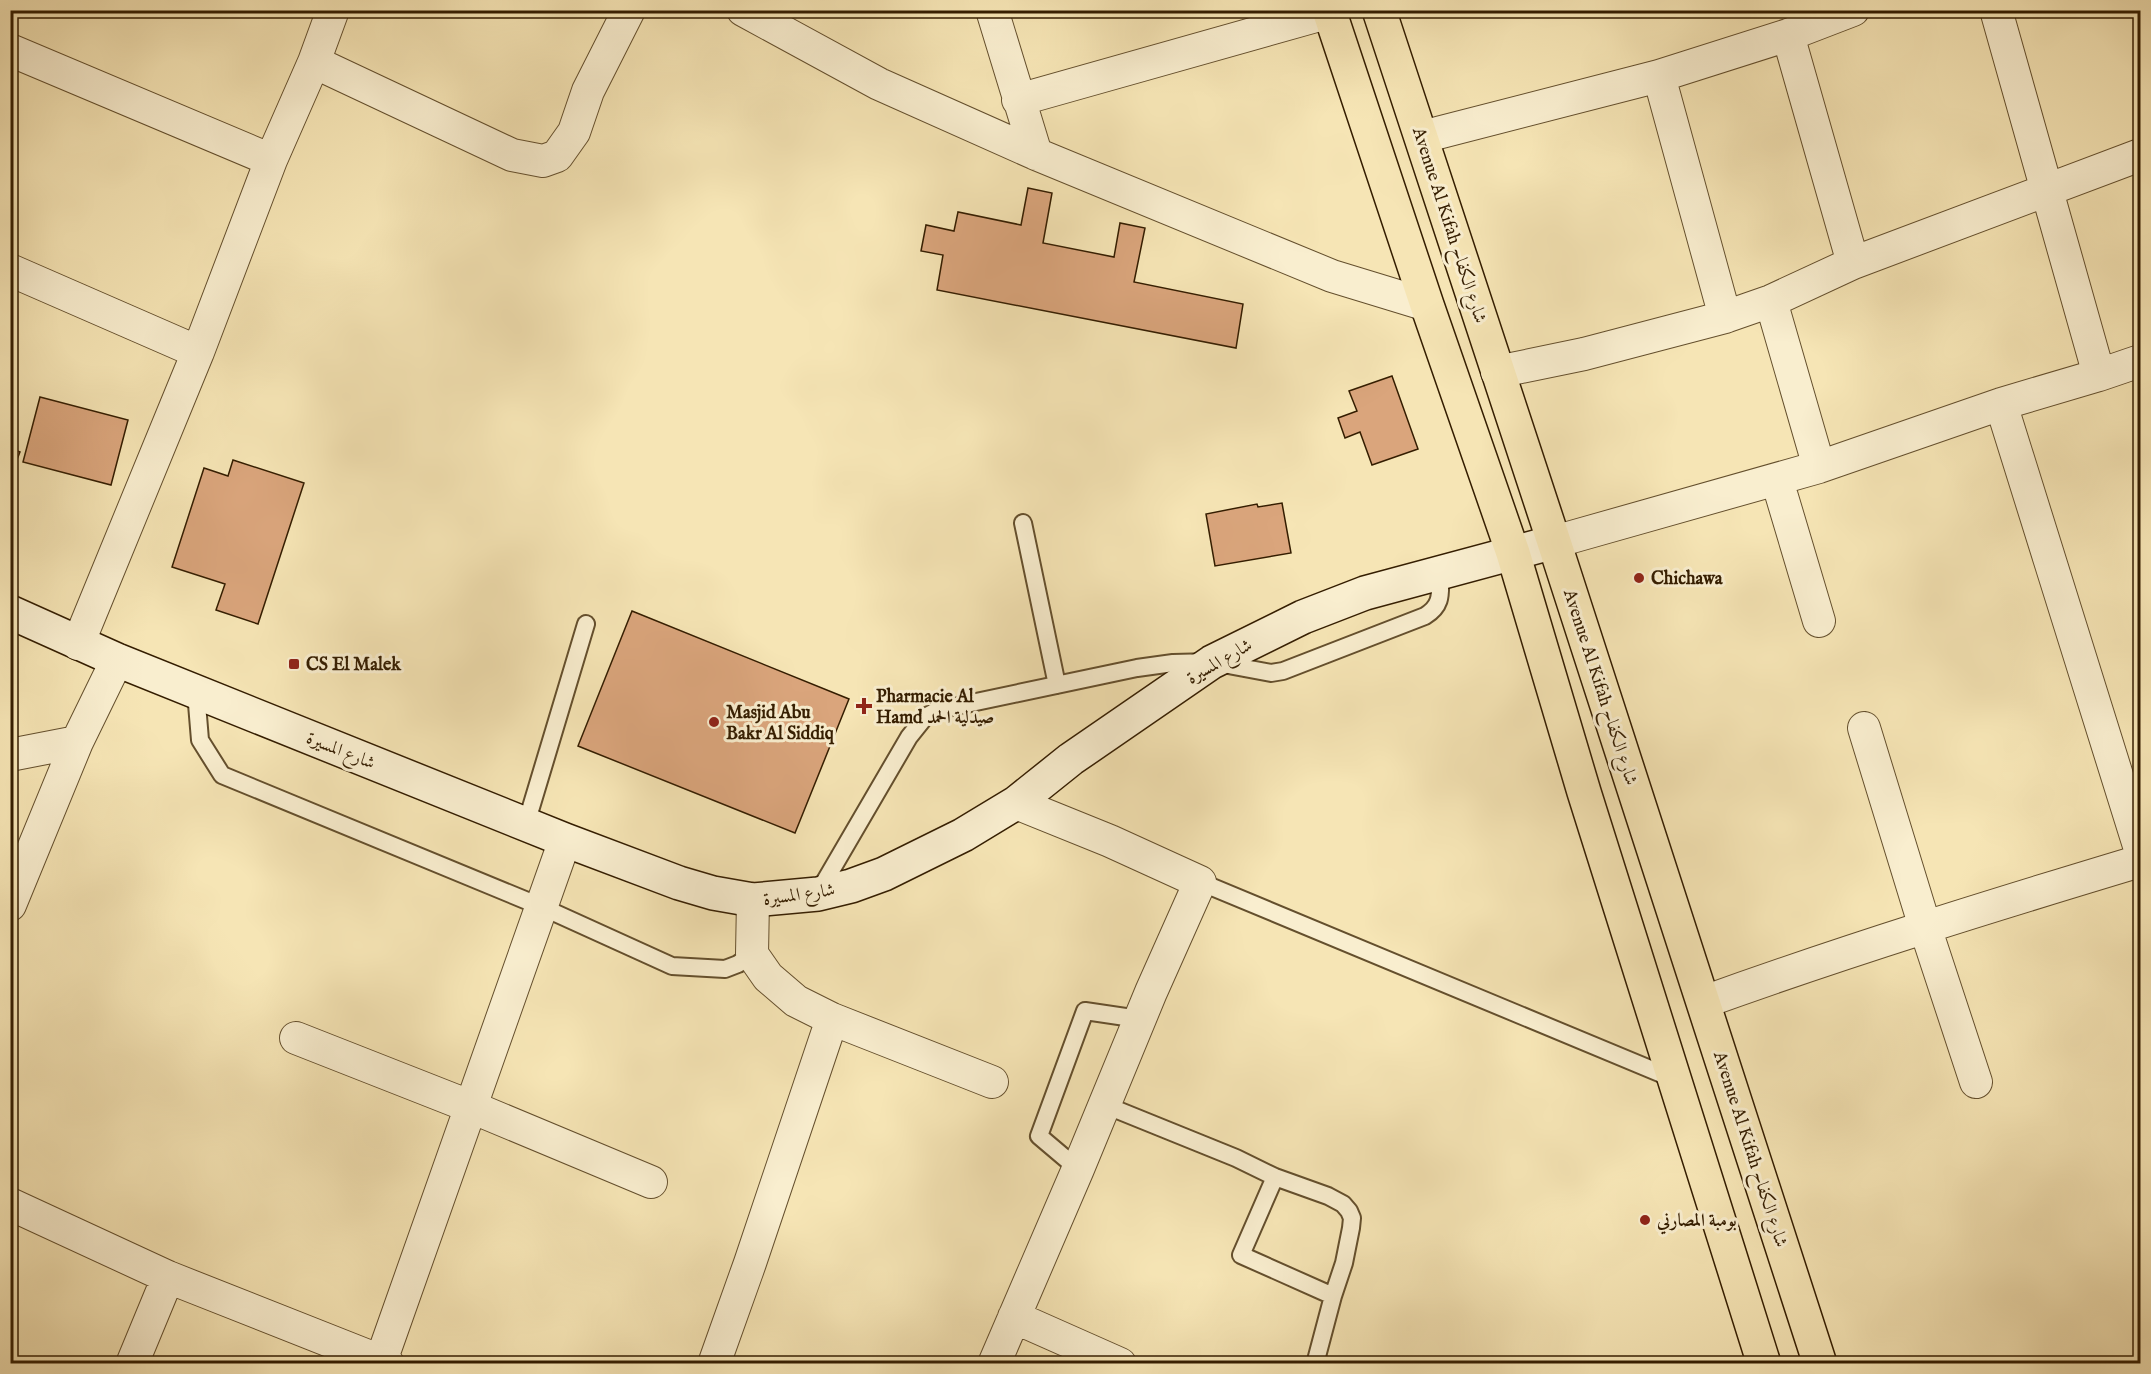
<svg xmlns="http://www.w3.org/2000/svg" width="2151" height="1374" viewBox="0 0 2151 1374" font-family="'IM FELL English',Amiri,serif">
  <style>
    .building { fill: #daa57c; stroke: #341d00; stroke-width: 1.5 }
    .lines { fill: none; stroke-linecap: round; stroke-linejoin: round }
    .lane-casing { stroke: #644f2d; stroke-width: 20 }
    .street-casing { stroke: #644f2d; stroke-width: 34 }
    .secondary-casing { stroke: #341d00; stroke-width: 36 }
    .primary-casing { stroke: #341d00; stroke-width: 36 }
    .lane { stroke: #f9eecf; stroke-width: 16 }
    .street { stroke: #f9eecf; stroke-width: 32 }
    .secondary { stroke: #f9eecf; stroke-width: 33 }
    .primary { stroke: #f6e5b5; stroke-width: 33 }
    .poi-dot { fill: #8f2418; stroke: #f9eecf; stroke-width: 2 }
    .labels { text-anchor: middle; stroke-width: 6; stroke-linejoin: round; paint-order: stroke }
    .street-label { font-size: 18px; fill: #341d00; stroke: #f9eecf }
    .poi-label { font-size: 18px; font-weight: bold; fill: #341d00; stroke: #f9eecf; text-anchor: start }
  </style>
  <rect width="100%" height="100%" fill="#f6e5b5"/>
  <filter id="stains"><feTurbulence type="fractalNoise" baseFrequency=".00333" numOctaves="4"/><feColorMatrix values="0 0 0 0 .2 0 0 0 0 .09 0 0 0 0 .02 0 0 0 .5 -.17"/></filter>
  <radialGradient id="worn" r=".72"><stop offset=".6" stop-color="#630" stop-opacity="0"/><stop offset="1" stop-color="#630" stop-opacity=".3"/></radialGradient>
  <path class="building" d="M1028 188 1052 193 1043 243 1114 257 1120 223 1145 228 1134 282 1243 304 1236 348 937 290 943 255 921 251 926 225 954 231 958 212 1021 225Z
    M1392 376 1418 449 1372 465 1360 432 1345 438 1338 418 1357 411 1349 391Z
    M40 397 128 420 111 485 23 462Z
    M10 448 20 452 10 477Z
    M233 460 304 483 258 624 216 610 225 584 172 567 204 468 228 476Z
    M1282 503 1291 553 1215 566 1206 514 1257 504 1258 507Z
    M632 611 849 699 795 833 578 746Z"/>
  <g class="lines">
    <defs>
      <path id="lane" d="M1023 523 1057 685
        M196 692 200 740 222 775 542 907 672 966 725 969 738 964 752 954
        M526 824 586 624
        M1200 882 1674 1079
        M818 893 909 737 925 717 938 710 1137 668 1173 663 1212 662 1271 673 1283 671 1425 616C1443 605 1440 593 1440 574
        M1105 1105 1236 1158 1275 1177 1328 1196 1343 1204 1349 1211 1352 1218 1351 1228 1344 1263 1333 1296 1315 1364
        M1078 1169 1039 1136 1085 1011 1139 1019
        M1275 1177 1241 1255 1333 1296"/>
      <path id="street" d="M743 10 879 84 1036 154 1332 276 1427 305
        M992 10 1036 154
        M1996 10 2099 375
        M1788 35 1853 263
        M10 50 271 160
        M314 62 512 155 543 161 557 156 574 132 588 91 629 10
        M1659 76 1725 317
        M1018 100 1330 12
        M1422 137 1659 76 1788 35 1853 10
        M10 270 198 352
        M1771 301 1819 467
        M1497 372 1584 354 1725 317 1771 301 1853 263 2140 155
        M2001 404 2140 849
        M1777 480 1819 621
        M1554 542 1819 467 2001 404 2099 375 2140 361
        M78 644 198 352 271 160 314 62 333 10
        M1864 728 1925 927 1976 1082
        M10 755 77 742
        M753 900 752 954 768 977 796 1001 832 1019 992 1082
        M10 905 77 742 117 660
        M1704 1002C1848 950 1994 905 2140 861
        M296 1038 469 1106 651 1182
        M10 1204 168 1277 388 1364
        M1014 1317 1120 1364
        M381 1361 565 840
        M132 1364 168 1277
        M714 1364 750 1263 832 1019
        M994 1364 1078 1169 1151 992 1200 882 1110 841 1016 803"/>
      <path id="secondary" d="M10 612 117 660 565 840 679 883 713 893 753 900 818 894 851 886 884 874 963 835 1016 803 1071 759 1212 662 1303 617 1365 593 1554 542"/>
      <path id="primary" d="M1329 10 1427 305 1513 553 1584 792 1764 1364
        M1379 10 1554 542 1820 1364"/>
    </defs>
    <use href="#lane" class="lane-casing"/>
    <use href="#street" class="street-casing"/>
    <use href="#secondary" class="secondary-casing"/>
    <use href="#primary" class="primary-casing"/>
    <use href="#lane" class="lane"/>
    <use href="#street" class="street"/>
    <use href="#secondary" class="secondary"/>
    <use href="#primary" class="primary"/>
  </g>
  <g class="poi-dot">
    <circle cx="1639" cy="578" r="6"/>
    <rect x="288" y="658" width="12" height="12" rx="3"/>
    <path d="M861 697h6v6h6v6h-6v6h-6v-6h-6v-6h6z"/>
    <circle cx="714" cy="722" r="6"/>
    <circle cx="1645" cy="1220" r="6"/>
  </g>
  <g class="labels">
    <g class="street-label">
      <text transform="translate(1450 225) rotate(72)" y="6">Avenue Al Kifah شارع الكفاح</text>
      <text transform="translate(1219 661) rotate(-30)" y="6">شارع المسيرة</text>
      <text transform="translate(1601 687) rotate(72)" y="6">Avenue Al Kifah شارع الكفاح</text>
      <text transform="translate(341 750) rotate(22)" y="6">شارع المسيرة</text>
      <text transform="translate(799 894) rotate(-8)" y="6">شارع المسيرة</text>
      <text transform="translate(1751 1149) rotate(72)" y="6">Avenue Al Kifah شارع الكفاح</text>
    </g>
    <g class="poi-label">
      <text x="1651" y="584">Chichawa</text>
      <text x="306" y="670">CS El Malek</text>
      <text x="876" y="702">Pharmacie Al<tspan x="876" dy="21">Hamd صيدلية الحمد</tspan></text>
      <text x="726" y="718">Masjid Abu<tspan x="726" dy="21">Bakr Al Siddiq</tspan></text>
      <text x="1657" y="1226">بومبة المصارني</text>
    </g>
  </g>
  <rect width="2151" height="1374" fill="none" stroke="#f6e5b5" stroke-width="36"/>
  <rect x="12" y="12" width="2127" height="1350" fill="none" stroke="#341d00" stroke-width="3"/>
  <rect x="18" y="18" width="2115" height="1338" fill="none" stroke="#341d00" stroke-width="1.5"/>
  <rect width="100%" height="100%" filter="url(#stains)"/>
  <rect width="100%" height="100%" fill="url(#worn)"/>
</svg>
